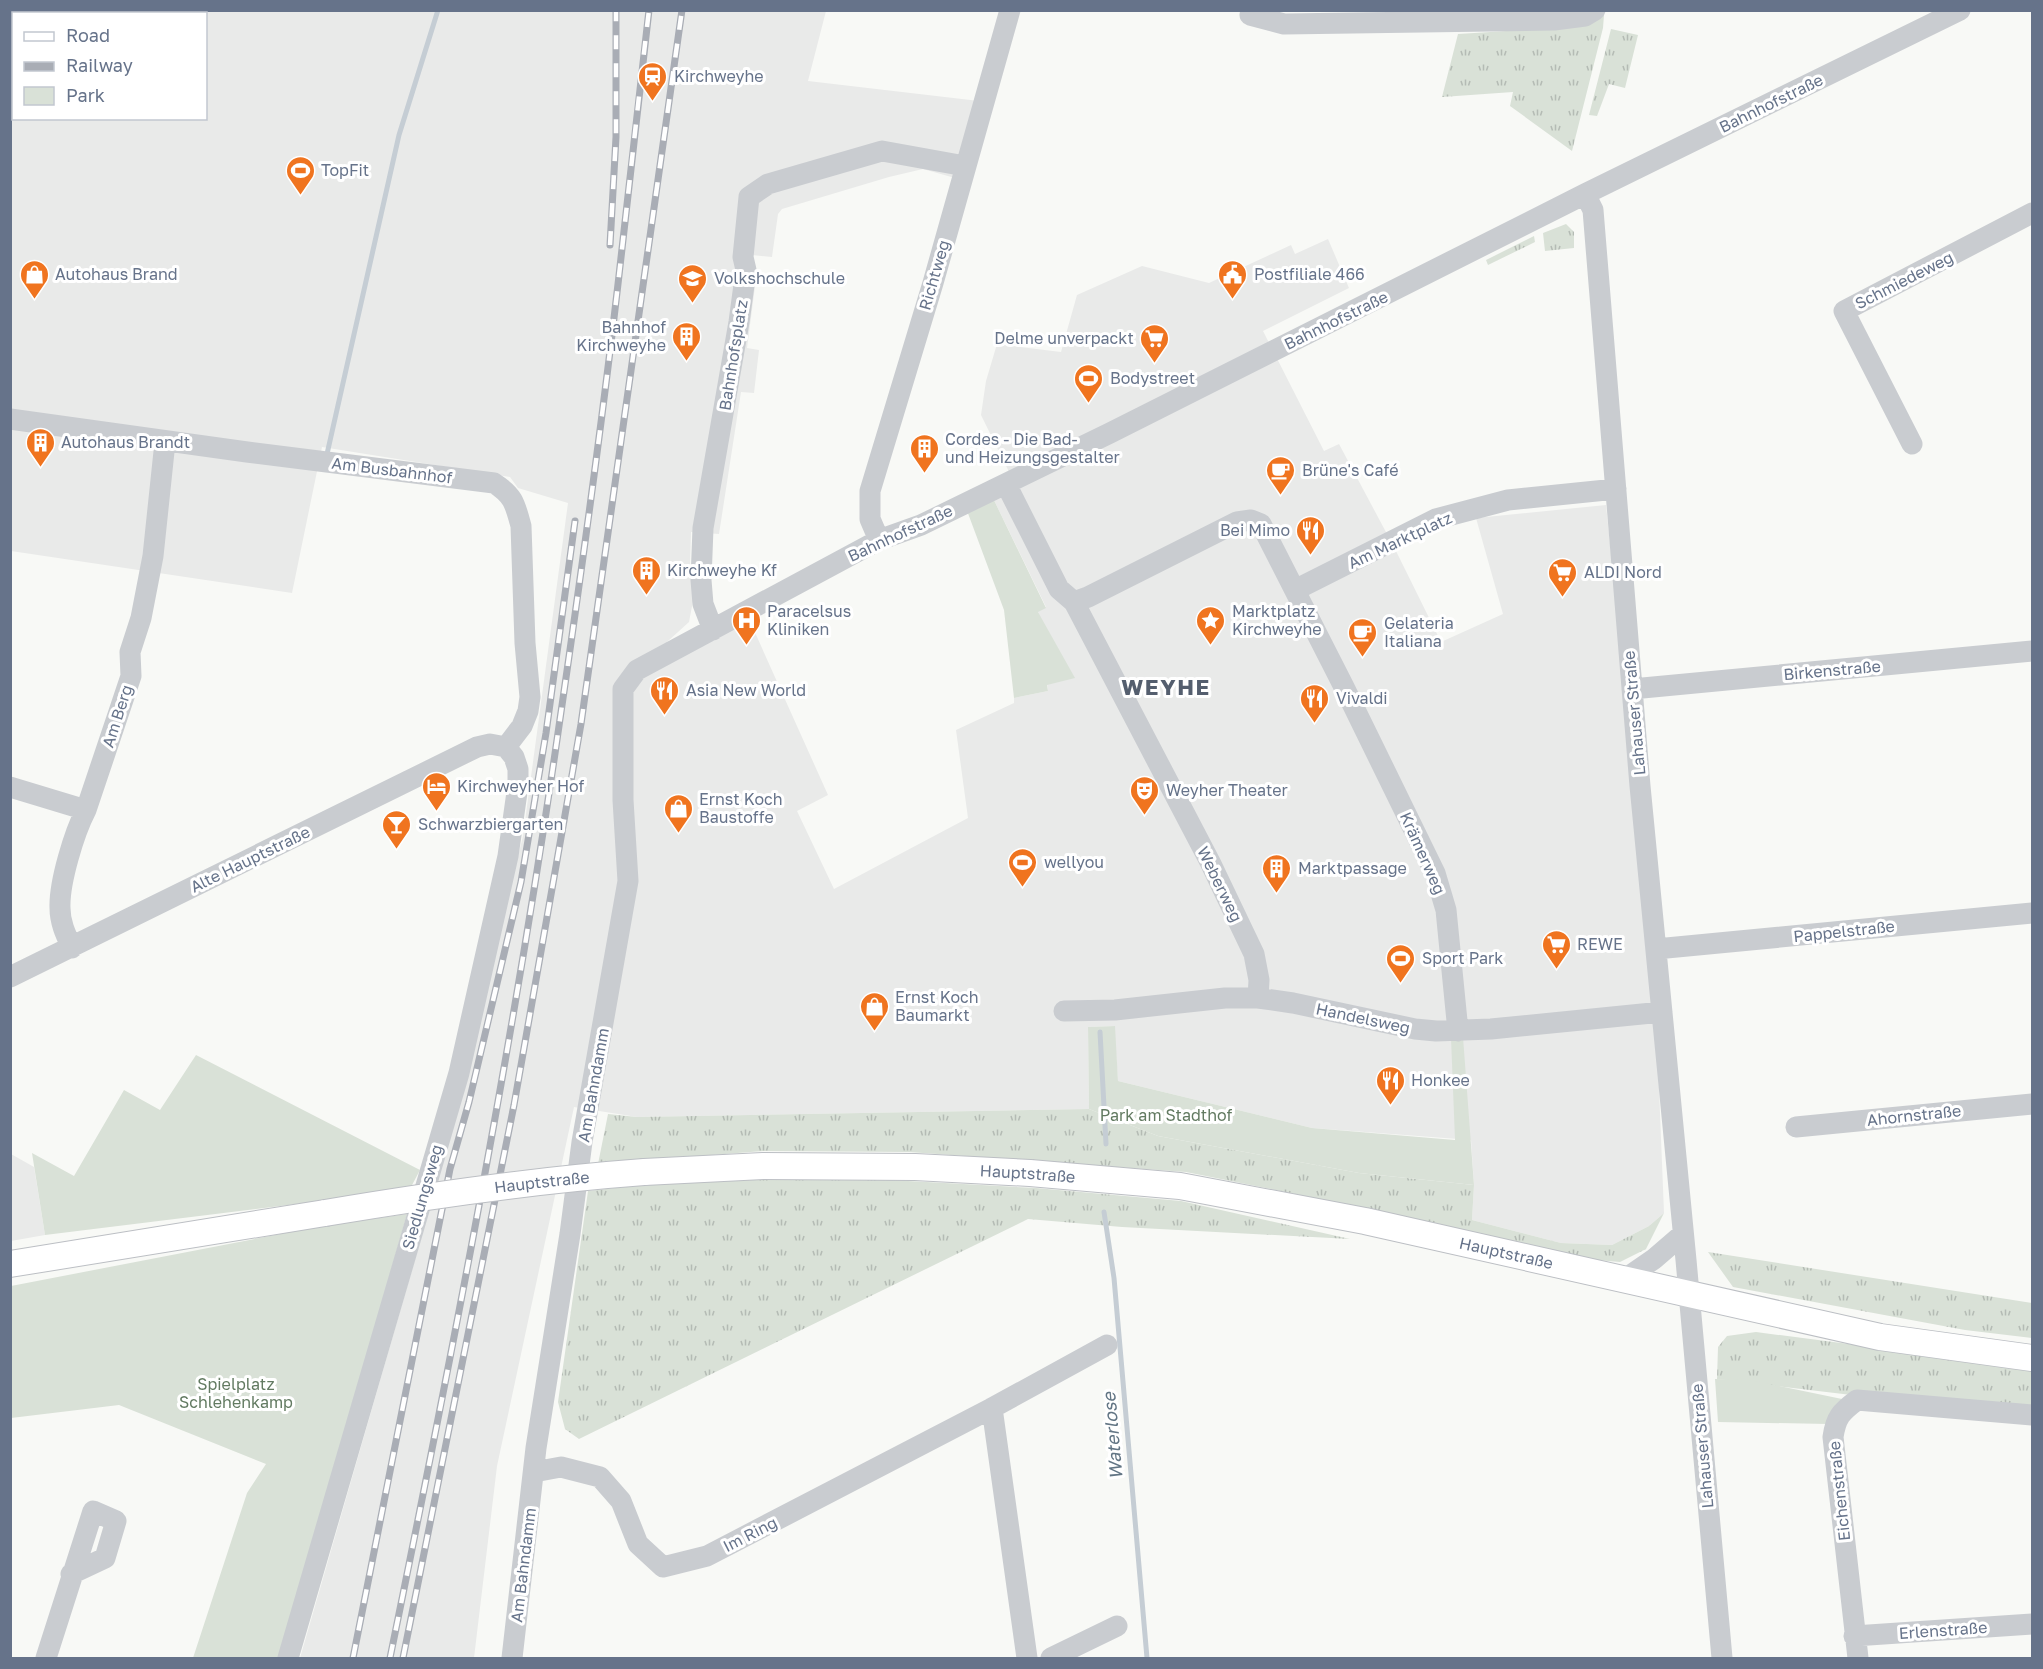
<svg xmlns="http://www.w3.org/2000/svg" width="2043" height="1669" viewBox="0 0 2043 1669" font-family="'Golos Text',sans-serif">
  <style>
    .built { fill: #e9eae9; fill-rule: evenodd }
    .grass { fill: url(#grass-tufts) }
    .park { fill: #d9e1d7 }
    .lines { fill: none; stroke-linecap: round; stroke-linejoin: round }
    .stream { stroke: #c5cdd4; stroke-width: 5 }
    .major-casing { stroke: #bcbfc4; stroke-width: 28 }
    .minor { stroke: #c9ccd0; stroke-width: 21 }
    .major { stroke: #fff; stroke-width: 26 }
    .rail-casing { stroke: #a9adb5; stroke-width: 7 }
    .rail { stroke: #fff; stroke-width: 4.5; stroke-dasharray: 14; stroke-linecap: butt }
    .major-bridge-casing { stroke: #bcbfc4; stroke-width: 28; stroke-linecap: butt }
    .major-bridge { stroke: #fff; stroke-width: 26 }
    .labels { text-anchor: middle; stroke-width: 6; stroke-linejoin: round; paint-order: stroke }
    .poi-label { font-size: 16px; fill: #66738a; stroke: #fff; text-anchor: start }
    .street-label { font-size: 16px; fill: #66738a; stroke: #fff }
    .park-label { font-size: 16px; fill: #627a61; stroke: #fff }
    .water-label { font-size: 18px; font-style: italic; fill: #627584; stroke: #fff }
    .district-label { font-size: 22px; font-weight: bold; letter-spacing: 1.5px; fill: #545e6e; stroke: #fff }
  </style>
  <defs>
    <pattern id="grass-tufts" width="24" height="20" patternUnits="userSpaceOnUse" patternTransform="scale(1.5)"><rect width="24" height="20" fill="#d9e1d7"/><path d="M3 7l-1-3M5 7V3M7 7l1-3M15 17l-1-3M17 17v-4M19 17l1-3" fill="none" stroke="#b4bbb4"/></pattern>
  </defs>
  <rect width="100%" height="100%" fill="#f8f9f6"/>
  <path class="built" d="M10 11H826L808 81 979 101 955 178 923 169 889 177 782 209 778 214 772 257 752 255 750 270 757 271 747 348 759 350 754 393 741 392 719 534 691 532 690 566 694 596 689 622 667 642 677 656 748 617 828 795 797 811 834 889 968 818 956 730 1014 703V698L1048 691 1038 611 1046 607 992 496 1015 484 981 415 986 381 997 344 1061 352 1077 295 1142 266 1209 283 1291 245 1295 254 1328 239 1349 288 1263 331 1324 451 1339 444 1395 549 1441 642 1503 614 1476 518 1606 505 1623 669 1657 1038 1664 1213 1649 1226 1612 1245 1561 1243 1472 1220 1474 1185 1471 1140 1312 1128 1118 1081 1114 1026 1088 1027 1089 1109 637 1117 574 1107 497 1466 474 1658H300L429 1211 523 836 568 503 518 488 510 477 322 447 292 593 11 551ZM14 14H206V118H14Z
    M11 1154 34 1167 45 1235 11 1241Z"/>
  <path class="grass" d="M1604 15 1603 28 1572 151 1510 106 1513 92 1442 97 1458 34 1584 26Z
    M1611 29 1638 35 1625 88 1609 84 1597 116 1589 115Z
    M1566 224 1574 232V248L1545 251 1543 233Z
    M1534 236 1535 242 1488 265 1486 260Z
    M1089 1109 1158 1136 1359 1173 1474 1185 1472 1220 1561 1243 1612 1245 1649 1226 1664 1213 1646 1249 1620 1262 1585 1259 1350 1205 1186 1172 909 1152 763 1151 598 1164 608 1114 637 1117Z
    M776 1179 890 1180 1036 1188 1181 1201 1350 1239 1122 1227 1028 1219 579 1439 565 1429 558 1402 588 1191 642 1185Z
    M1708 1252 2032 1303V1338L1965 1330 1733 1287Z
    M1756 1332 2032 1368V1411L1860 1396 1717 1379 1718 1347 1727 1336Z"/>
  <path class="park" d="M992 496 1046 608 1038 612 1075 678 1047 685 1048 691 1014 698 1004 610 966 508Z
    M1115 1026 1118 1081 1312 1128 1455 1140 1451 1038 1463 1037 1474 1185 1359 1173 1158 1136 1089 1109 1088 1027Z
    M196 1055 420 1170 411 1187 328 1200 45 1235 32 1153 74 1176 124 1090 160 1110Z
    M407 1214 281 1658H193L247 1493 266 1464 119 1405 11 1418V1286L322 1226Z
    M1715 1379 1750 1380 1842 1399 1828 1424 1718 1422Z"/>
  <g class="lines">
    <path class="stream" d="M327 454 399 135 438 10
      M1100 1032 1106 1144
      M1104 1212 1114 1278 1147 1658"/>
    <defs>
      <g id="major">
        <path id="s1" d="M644 1172 763 1166 915 1167 1030 1173 1180 1186 1365 1221 1880 1337 2032 1358"/>
        <path d="M10 1264 325 1213"/>
      </g>
    </defs>
    <use href="#major" class="major-casing"/>
    <path class="minor" d="M1250 15 1284 24 1554 20 1585 16 1595 10
      M1585 194 1593 210 1640 786 1686 1260 1722 1658
      M10 419 247 452 494 483C514 496 515 504 521 526L525 643 530 697 528 711 522 726 506 747
      M1912 444 1844 311 2032 213
      M1006 484 1059 589 1074 602 1210 862 1254 954 1259 980 1258 998
      M879 540 870 519V491L933 283 1010 10
      M1295 590 1436 519 1508 500 1616 489
      M1074 602 1088 597 1237 522 1251 520 1261 524 1344 687 1435 873 1446 910 1458 1031
      M713 630 703 604 701 580 703 528 739 322 746 270 743 257 749 197 768 184 882 151 965 166
      M1632 689 2032 651
      M10 787 86 810
      M72 948C66 935 60 923 60 908 59 883 74 833 86 810L131 676 130 652 141 618 153 556 165 442
      M1656 949 2032 913
      M10 977 477 747 490 744 506 747 514 757 518 769V785L508 856 459 1073 288 1658
      M1064 1011 1115 1010 1225 998H1258L1293 1003 1415 1029 1436 1031 1491 1029 1662 1012
      M1796 1127 2032 1104
      M1625 1279 1654 1259 1683 1234
      M992 1408 1027 1658
      M534 1472 561 1467 600 1477 621 1501 638 1544 663 1567 707 1556 992 1408 1107 1345
      M1854 1636 2032 1624
      M46 1658 93 1511 116 1521 105 1558 71 1574
      M512 1658 536 1448 570 1234 582 1142 628 881 623 800V689L637 670 879 540 921 525 1110 433 1585 194 1960 10
      M1051 1658 1117 1626
      M1858 1658 1833 1437C1836 1417 1841 1412 1857 1400L2032 1415"/>
    <use href="#major" class="major"/>
    <defs>
      <path id="rail" d="M610 245 616 137V10
        M353 1658 450 1169 469 1102 521 882 546 733 575 521
        M390 1658C453 1349 514 1039 559 726 578 596 596 466 612 335 625 227 636 119 649 10
        M403 1658 514 1105 581 724 682 10"/>
    </defs>
    <use href="#rail" class="rail-casing"/>
    <use href="#rail" class="rail"/>
    <defs>
      <g id="major-bridge">
        <path id="s2" d="M325 1213C431 1195 537 1180 644 1172"/>
      </g>
    </defs>
    <use href="#major-bridge" class="major-bridge-casing"/>
    <use href="#major-bridge" class="major-bridge"/>
  </g>
  <defs>
    <symbol id="station-pin" viewBox="-11 -11 22 30"><path d="M0 17L-7.5 6A9.5 9.5 0 1 1 7.5 6Z" fill="#f0741f" stroke="#fff"/><path d="M-3-6H3Q5-6 5-4V2Q5 4 3 4L4.5 6H3L1.5 4h-3L-3 6H-4.5L-3 4Q-5 4-5 2V-4Q-5-6-3-6ZM-3.5-4v3h7v-3ZM-3.5 1v1.5H-2V1ZM2 1v1.5H3.5V1Z" fill="#fff"/></symbol>
    <symbol id="stadium-pin" viewBox="-11 -11 22 30"><path d="M0 17L-7.5 6A9.5 9.5 0 1 1 7.5 6Z" fill="#f0741f" stroke="#fff"/><path d="M0-5a6.5 5 0 1 0 0 10a6.5 5 0 1 0 0-10ZM-3.5-1.8h7v3.6h-7Z" fill="#fff"/></symbol>
    <symbol id="shop-pin" viewBox="-11 -11 22 30"><path d="M0 17L-7.5 6A9.5 9.5 0 1 1 7.5 6Z" fill="#f0741f" stroke="#fff"/><path d="M-5-2.5h2.3a2.7 3.5 0 0 1 5.4 0H5L5.5 6h-11ZM-1.5-2.5h3a1.5 2.3 0 0 0-3 0Z" fill="#fff"/></symbol>
    <symbol id="civic-pin" viewBox="-11 -11 22 30"><path d="M0 17L-7.5 6A9.5 9.5 0 1 1 7.5 6Z" fill="#f0741f" stroke="#fff"/><path d="M-.6-6.5H3V-4.5H.6V-3L4-1V1h2V6H-6V1h2V-1L-.6-3ZM-1.2 2.5V6h2.4V2.5Z" fill="#fff"/></symbol>
    <symbol id="university-pin" viewBox="-11 -11 22 30"><path d="M0 17L-7.5 6A9.5 9.5 0 1 1 7.5 6Z" fill="#f0741f" stroke="#fff"/><path d="M0-5L7-2L0 1L-7-2ZM-4 1L0 2.5L4 1V4Q0 6-4 4Z" fill="#fff"/></symbol>
    <symbol id="building-pin" viewBox="-11 -11 22 30"><path d="M0 17L-7.5 6A9.5 9.5 0 1 1 7.5 6Z" fill="#f0741f" stroke="#fff"/><path d="M-4-6H4V6H1V3H-1V6H-4ZM-2.5-4.3h1.7v1.8h-1.7ZM.8-4.3h1.7v1.8H.8ZM-2.5-1h1.7V.8h-1.7ZM.8-1h1.7V.8H.8Z" fill="#fff"/></symbol>
    <symbol id="supermarket-pin" viewBox="-11 -11 22 30"><path d="M0 17L-7.5 6A9.5 9.5 0 1 1 7.5 6Z" fill="#f0741f" stroke="#fff"/><path d="M-6-5.5h2.5l.6 2H6L4.5 2H-2.5L-4.4-4H-6ZM-1.5 3.2a1.3 1.3 0 1 0 .1 0ZM3 3.2a1.3 1.3 0 1 0 .1 0Z" fill="#fff"/></symbol>
    <symbol id="cafe-pin" viewBox="-11 -11 22 30"><path d="M0 17L-7.5 6A9.5 9.5 0 1 1 7.5 6Z" fill="#f0741f" stroke="#fff"/><path d="M-5.5-4.5H6V0H3Q3 3.5 0 3.5H-2.5Q-5.5 3.5-5.5 0ZM3-3.2v2h1.7v-2ZM-6 4.5H4V6H-6Z" fill="#fff"/></symbol>
    <symbol id="restaurant-pin" viewBox="-11 -11 22 30"><path d="M0 17L-7.5 6A9.5 9.5 0 1 1 7.5 6Z" fill="#f0741f" stroke="#fff"/><path d="M-5-6h1v4h1v-4h1v4h1v-4h1v5L-1.5 .5V6h-2V.5L-5-1ZM5-6V6H3V1.5H1.5Q1.5-4 5-6Z" fill="#fff"/></symbol>
    <symbol id="hospital-pin" viewBox="-11 -11 22 30"><path d="M0 17L-7.5 6A9.5 9.5 0 1 1 7.5 6Z" fill="#f0741f" stroke="#fff"/><path d="M-5-5h3v3.5h4V-5h3V5h-3V1.5h-4V5h-3Z" fill="#fff"/></symbol>
    <symbol id="sight-pin" viewBox="-11 -11 22 30"><path d="M0 17L-7.5 6A9.5 9.5 0 1 1 7.5 6Z" fill="#f0741f" stroke="#fff"/><path d="M0-6L1.8-2.2L6-1.7L2.9 1.2L3.7 5.4L0 3.3L-3.7 5.4L-2.9 1.2L-6-1.7L-1.8-2.2Z" fill="#fff"/></symbol>
    <symbol id="hotel-pin" viewBox="-11 -11 22 30"><path d="M0 17L-7.5 6A9.5 9.5 0 1 1 7.5 6Z" fill="#f0741f" stroke="#fff"/><path d="M-6-4.5h1.5V1H6V5H4.5V3h-9V5H-6ZM-4 0a1.8 1.8 0 1 1 3.6 0ZM.5 0V-2.5h3Q6-2.5 6 0Z" fill="#fff"/></symbol>
    <symbol id="theatre-pin" viewBox="-11 -11 22 30"><path d="M0 17L-7.5 6A9.5 9.5 0 1 1 7.5 6Z" fill="#f0741f" stroke="#fff"/><path d="M-5-5.5Q0-4 5-5.5V0Q5 5 0 6Q-5 5-5 0ZM-3.3-2.5H-1v1.5H-3.3ZM1-2.5H3.3v1.5H1ZM-2.8 1Q0 5.5 2.8 1Z" fill="#fff"/></symbol>
    <symbol id="bar-pin" viewBox="-11 -11 22 30"><path d="M0 17L-7.5 6A9.5 9.5 0 1 1 7.5 6Z" fill="#f0741f" stroke="#fff"/><path d="M-6-5H6L.8 .8V4.5H3.5V6h-7V4.5H-.8V.8Z" fill="#fff"/></symbol>
  </defs>
  <g fill-rule="evenodd">
    <use href="#station-pin" x="636" y="60" width="33" height="45"/>
    <use href="#stadium-pin" x="284" y="154" width="33" height="45"/>
    <use href="#shop-pin" x="18" y="258" width="33" height="45"/>
    <use href="#civic-pin" x="1216" y="258" width="33" height="45"/>
    <use href="#university-pin" x="676" y="262" width="33" height="45"/>
    <use href="#building-pin" x="670" y="320" width="33" height="45"/>
    <use href="#supermarket-pin" x="1138" y="322" width="33" height="45"/>
    <use href="#stadium-pin" x="1072" y="362" width="33" height="45"/>
    <use href="#building-pin" x="24" y="426" width="33" height="45"/>
    <use href="#building-pin" x="908" y="432" width="33" height="45"/>
    <use href="#cafe-pin" x="1264" y="454" width="33" height="45"/>
    <use href="#restaurant-pin" x="1294" y="514" width="33" height="45"/>
    <use href="#building-pin" x="630" y="554" width="33" height="45"/>
    <use href="#supermarket-pin" x="1546" y="556" width="33" height="45"/>
    <use href="#hospital-pin" x="730" y="604" width="33" height="45"/>
    <use href="#sight-pin" x="1194" y="604" width="33" height="45"/>
    <use href="#cafe-pin" x="1346" y="616" width="33" height="45"/>
    <use href="#restaurant-pin" x="648" y="674" width="33" height="45"/>
    <use href="#restaurant-pin" x="1298" y="682" width="33" height="45"/>
    <use href="#hotel-pin" x="420" y="770" width="33" height="45"/>
    <use href="#theatre-pin" x="1128" y="774" width="33" height="45"/>
    <use href="#shop-pin" x="662" y="792" width="33" height="45"/>
    <use href="#bar-pin" x="380" y="808" width="33" height="45"/>
    <use href="#stadium-pin" x="1006" y="846" width="33" height="45"/>
    <use href="#building-pin" x="1260" y="852" width="33" height="45"/>
    <use href="#supermarket-pin" x="1540" y="928" width="33" height="45"/>
    <use href="#stadium-pin" x="1384" y="942" width="33" height="45"/>
    <use href="#shop-pin" x="858" y="990" width="33" height="45"/>
    <use href="#restaurant-pin" x="1374" y="1064" width="33" height="45"/>
  </g>
  <g class="labels">
    <g class="poi-label">
      <text x="674" y="82">Kirchweyhe</text>
      <text x="321" y="176">TopFit</text>
      <text x="55" y="280">Autohaus Brand</text>
      <text x="1254" y="280">Postfiliale 466</text>
      <text x="714" y="284">Volkshochschule</text>
      <text x="666" y="333" text-anchor="end">Bahnhof<tspan x="666" dy="18">Kirchweyhe</tspan></text>
      <text x="1134" y="344" text-anchor="end">Delme unverpackt</text>
      <text x="1110" y="384">Bodystreet</text>
      <text x="945" y="445">Cordes - Die Bad-<tspan x="945" dy="18">und Heizungsgestalter</tspan></text>
      <text x="61" y="448">Autohaus Brandt</text>
      <text x="1302" y="476">Brüne's Café</text>
      <text x="1290" y="536" text-anchor="end">Bei Mimo</text>
      <text x="667" y="576">Kirchweyhe Kf</text>
      <text x="1584" y="578">ALDI Nord</text>
      <text x="767" y="617">Paracelsus<tspan x="767" dy="18">Kliniken</tspan></text>
      <text x="1232" y="617">Marktplatz<tspan x="1232" dy="18">Kirchweyhe</tspan></text>
      <text x="1384" y="629">Gelateria<tspan x="1384" dy="18">Italiana</tspan></text>
      <text x="686" y="696">Asia New World</text>
      <text x="1336" y="704">Vivaldi</text>
      <text x="457" y="792">Kirchweyher Hof</text>
      <text x="1166" y="796">Weyher Theater</text>
      <text x="699" y="805">Ernst Koch<tspan x="699" dy="18">Baustoffe</tspan></text>
      <text x="418" y="830">Schwarzbiergarten</text>
      <text x="1044" y="868">wellyou</text>
      <text x="1298" y="874">Marktpassage</text>
      <text x="1577" y="950">REWE</text>
      <text x="1422" y="964">Sport Park</text>
      <text x="895" y="1003">Ernst Koch<tspan x="895" dy="18">Baumarkt</tspan></text>
      <text x="1411" y="1086">Honkee</text>
    </g>
    <g class="street-label">
      <text transform="translate(1771 103) rotate(-26)" y="6">Bahnhofstraße</text>
      <text transform="translate(934 275) rotate(-74)" y="6">Richtweg</text>
      <text transform="translate(1904 280) rotate(-27)" y="6">Schmiedeweg</text>
      <text transform="translate(1336 320) rotate(-26)" y="6">Bahnhofstraße</text>
      <text transform="translate(733 355) rotate(-81)" y="6">Bahnhofsplatz</text>
      <text transform="translate(392 470) rotate(7)" y="6">Am Busbahnhof</text>
      <text transform="translate(900 533) rotate(-25)" y="6">Bahnhofstraße</text>
      <text transform="translate(1400 540) rotate(-25)" y="6">Am Marktplatz</text>
      <text transform="translate(1832 670) rotate(-5)" y="6">Birkenstraße</text>
      <text transform="translate(1634 713) rotate(-95)" y="6">Lahauser Straße</text>
      <text transform="translate(117 716) rotate(-72)" y="6">Am Berg</text>
      <text transform="translate(1423 853) rotate(66)" y="6">Krämerweg</text>
      <text transform="translate(250 859) rotate(-26)" y="6">Alte Hauptstraße</text>
      <text transform="translate(1220 884) rotate(64)" y="6">Weberweg</text>
      <text transform="translate(1844 931) rotate(-6)" y="6">Pappelstraße</text>
      <text transform="translate(1363 1018) rotate(12)" y="6">Handelsweg</text>
      <text transform="translate(593 1085) rotate(-80)" y="6">Am Bahndamm</text>
      <text transform="translate(1914 1115) rotate(-6)" y="6">Ahornstraße</text>
      <text dy="6" stroke="none"><textPath href="#s1" startOffset="384">Hauptstraße</textPath></text>
      <text dy="6" stroke="none"><textPath href="#s2" startOffset="219">Hauptstraße</textPath></text>
      <text transform="translate(422 1197) rotate(-74)" y="6">Siedlungsweg</text>
      <text dy="6" stroke="none"><textPath href="#s1" startOffset="870">Hauptstraße</textPath></text>
      <text transform="translate(1702 1446) rotate(-95)" y="6">Lahauser Straße</text>
      <text transform="translate(1839 1491) rotate(-96)" y="6">Eichenstraße</text>
      <text transform="translate(750 1534) rotate(-27)" y="6">Im Ring</text>
      <text transform="translate(523 1565) rotate(-83)" y="6">Am Bahndamm</text>
      <text transform="translate(1943 1630) rotate(-4)" y="6">Erlenstraße</text>
    </g>
    <g class="park-label">
      <text x="1166" y="1121">Park am Stadthof</text>
      <text x="236" y="1390">Spielplatz<tspan x="236" dy="18">Schlehenkamp</tspan></text>
    </g>
    <g class="water-label">
      <text transform="translate(1113 1436) rotate(-95)" y="6">Waterlose</text>
    </g>
    <g class="district-label">
      <text x="1166" y="695">WEYHE</text>
    </g>
  </g>
  <rect width="2043" height="1669" fill="none" stroke="#66738a" stroke-width="24"/>
  <rect x="12" y="12" width="195" height="108" fill="#ffffff" stroke="#c2c7d0" stroke-width="1.5"/>
  <rect x="24" y="32" width="30" height="9" fill="#ffffff" stroke="#c2c7d0" stroke-width="1.5"/>
  <text x="66" y="42" font-size="18" fill="#66738a">Road</text>
  <rect x="24" y="62" width="30" height="9" fill="#a9adb5" stroke="#c2c7d0" stroke-width="1.5"/>
  <text x="66" y="72" font-size="18" fill="#66738a">Railway</text>
  <rect x="24" y="87" width="30" height="18" fill="#d9e1d7" stroke="#c2c7d0" stroke-width="1.5"/>
  <text x="66" y="102" font-size="18" fill="#66738a">Park</text>
</svg>
